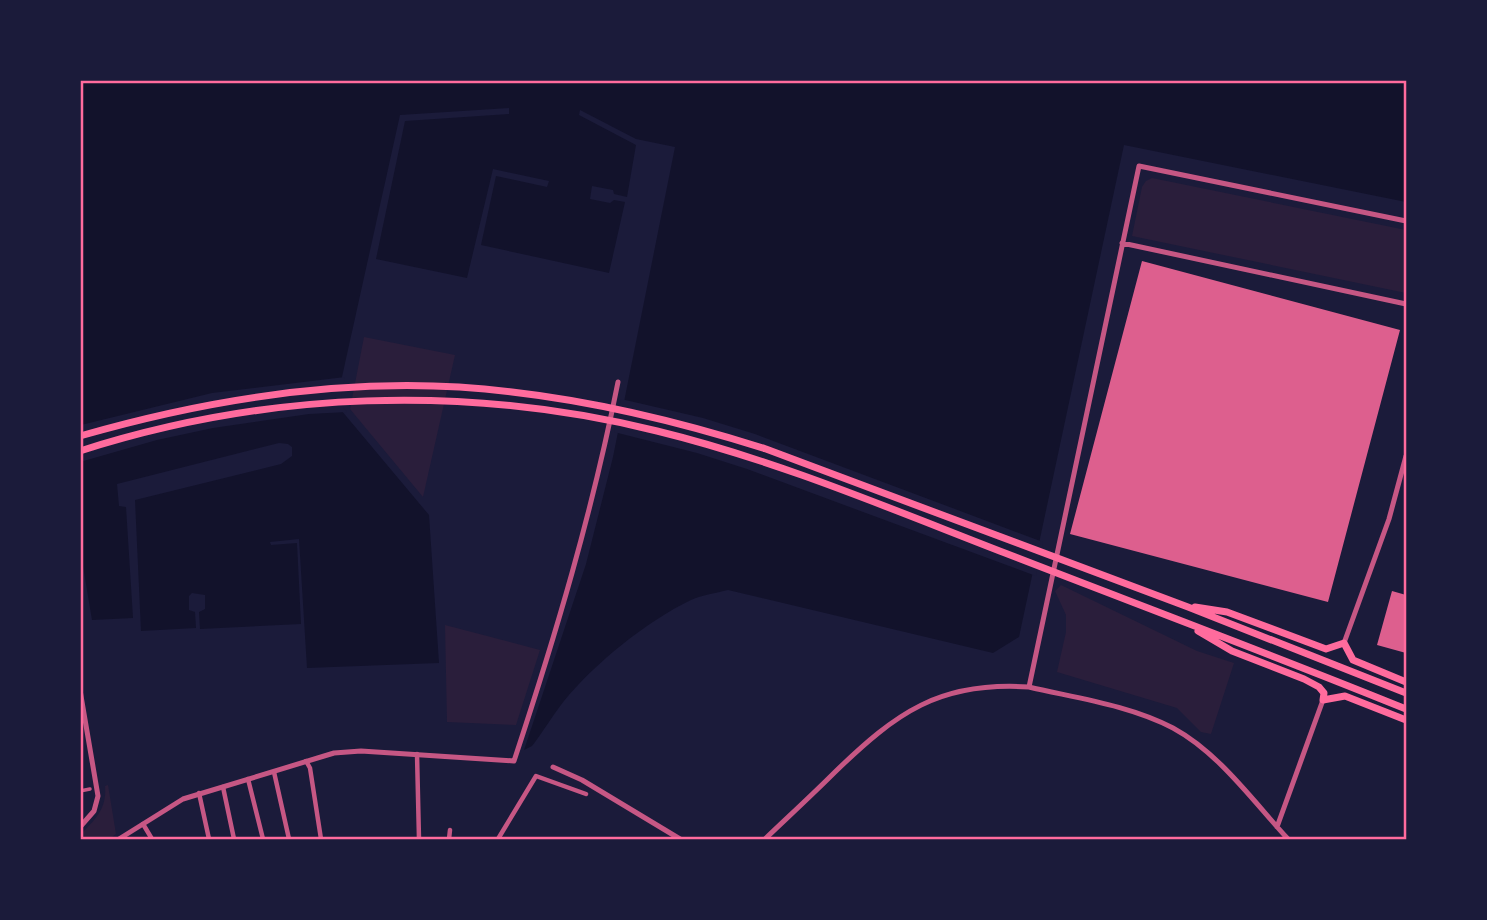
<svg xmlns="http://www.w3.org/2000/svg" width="1487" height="920" viewBox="0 0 1487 920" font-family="'Fira Sans Condensed',sans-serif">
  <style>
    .green { fill: #2a1e3b }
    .water { fill: #12122b }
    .pier { fill: #1b1b3a }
    .building { fill: #dd5f8e }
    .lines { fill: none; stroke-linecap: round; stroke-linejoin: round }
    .pedestrian { stroke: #c65784; stroke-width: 3.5 }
    .minor { stroke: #c65784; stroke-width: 4.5 }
    .tertiary { stroke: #c65784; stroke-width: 5 }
    .trunk { stroke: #ff6b9d; stroke-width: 7 }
    .neatline { fill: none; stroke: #ff6b9d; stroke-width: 2.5 }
  </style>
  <rect width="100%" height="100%" fill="#1b1b3a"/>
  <path class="green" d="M1152 178 1406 230V293L1132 236 1142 187 1146 181Z
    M364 337 455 355 423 497 350 409Z
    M1061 585 1197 651 1234 663 1211 734 1201 732 1177 708 1057 672 1066 632V615L1055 591Z
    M445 625 540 650 516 725 447 722Z
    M108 785 116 834 109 839H81V834C96 819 107 808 105 786Z"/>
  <path class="water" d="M80 81H1406V202L1124 145 1019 637 993 653 728 590C716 593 702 595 691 600 647 621 594 664 564 701 552 716 543 732 532 746L524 750 586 564 613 457 675 147 636 139 580 110 579 115 636 145 627 197 614 194 613 190 592 186 590 199 610 203 614 200 625 202 609 273 481 245 496 176 547 187 549 181 493 169 467 278 376 259 405 121 509 114V108L400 115 336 404 429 515 439 663 307 668 299 539 270 542 271 545 297 543 301 624 200 629 199 612 205 609V595L192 593 189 596V610L195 612 196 628 141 631 135 500 281 464 292 456V447L288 444 279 443 117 484 119 506 126 507 133 618 92 620 80 548Z"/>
  <path class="pier" d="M345 377 340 403 347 412 309 414 213 428 157 440 80 462 81 425 212 393Z
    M621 399 703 418 755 434 1043 542 1036 576 747 469 697 453 614 432Z"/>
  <path class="building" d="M1142 261 1400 330 1328 602 1070 534Z
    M1392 591 1406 595V653L1377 645Z"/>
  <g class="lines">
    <path class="pedestrian" d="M80 791 90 789"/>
    <path class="minor" d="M417 754 419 839
      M306 761 310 768 321 839
      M274 772 289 839
      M248 779 263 839
      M223 787 234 839
      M199 793 209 839
      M143 824 152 839
      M449 839 450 830
      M498 839 536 776 586 794"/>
    <path class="tertiary" d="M1122 243 1406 304
      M1344 643 1389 519 1406 456
      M1029 687 1139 166 1406 221
      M80 690 98 796 94 811 80 827
      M553 767 582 780 680 839
      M1277 827 1323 700
      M119 839 183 799 334 753 361 751 514 761C556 634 592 513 618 382
      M765 839C788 817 812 795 835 772 896 713 939 681 1029 687 1076 698 1129 705 1173 728 1219 753 1253 801 1288 839"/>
    <path class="trunk" d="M80 436C219 396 368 374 512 392 599 402 684 423 766 449L1188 607 1406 693
      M80 451C267 391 466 384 657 431 776 460 891 509 1005 553 1139 605 1273 655 1406 709
      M1195 607 1227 612 1326 649 1344 643 1353 660 1406 682
      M1198 631 1232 651 1304 679 1319 687 1324 693 1323 700 1345 696 1406 720"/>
  </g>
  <rect width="1487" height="920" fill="none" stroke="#1b1b3a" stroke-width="164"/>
  <rect x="82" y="82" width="1323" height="756" class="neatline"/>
</svg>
